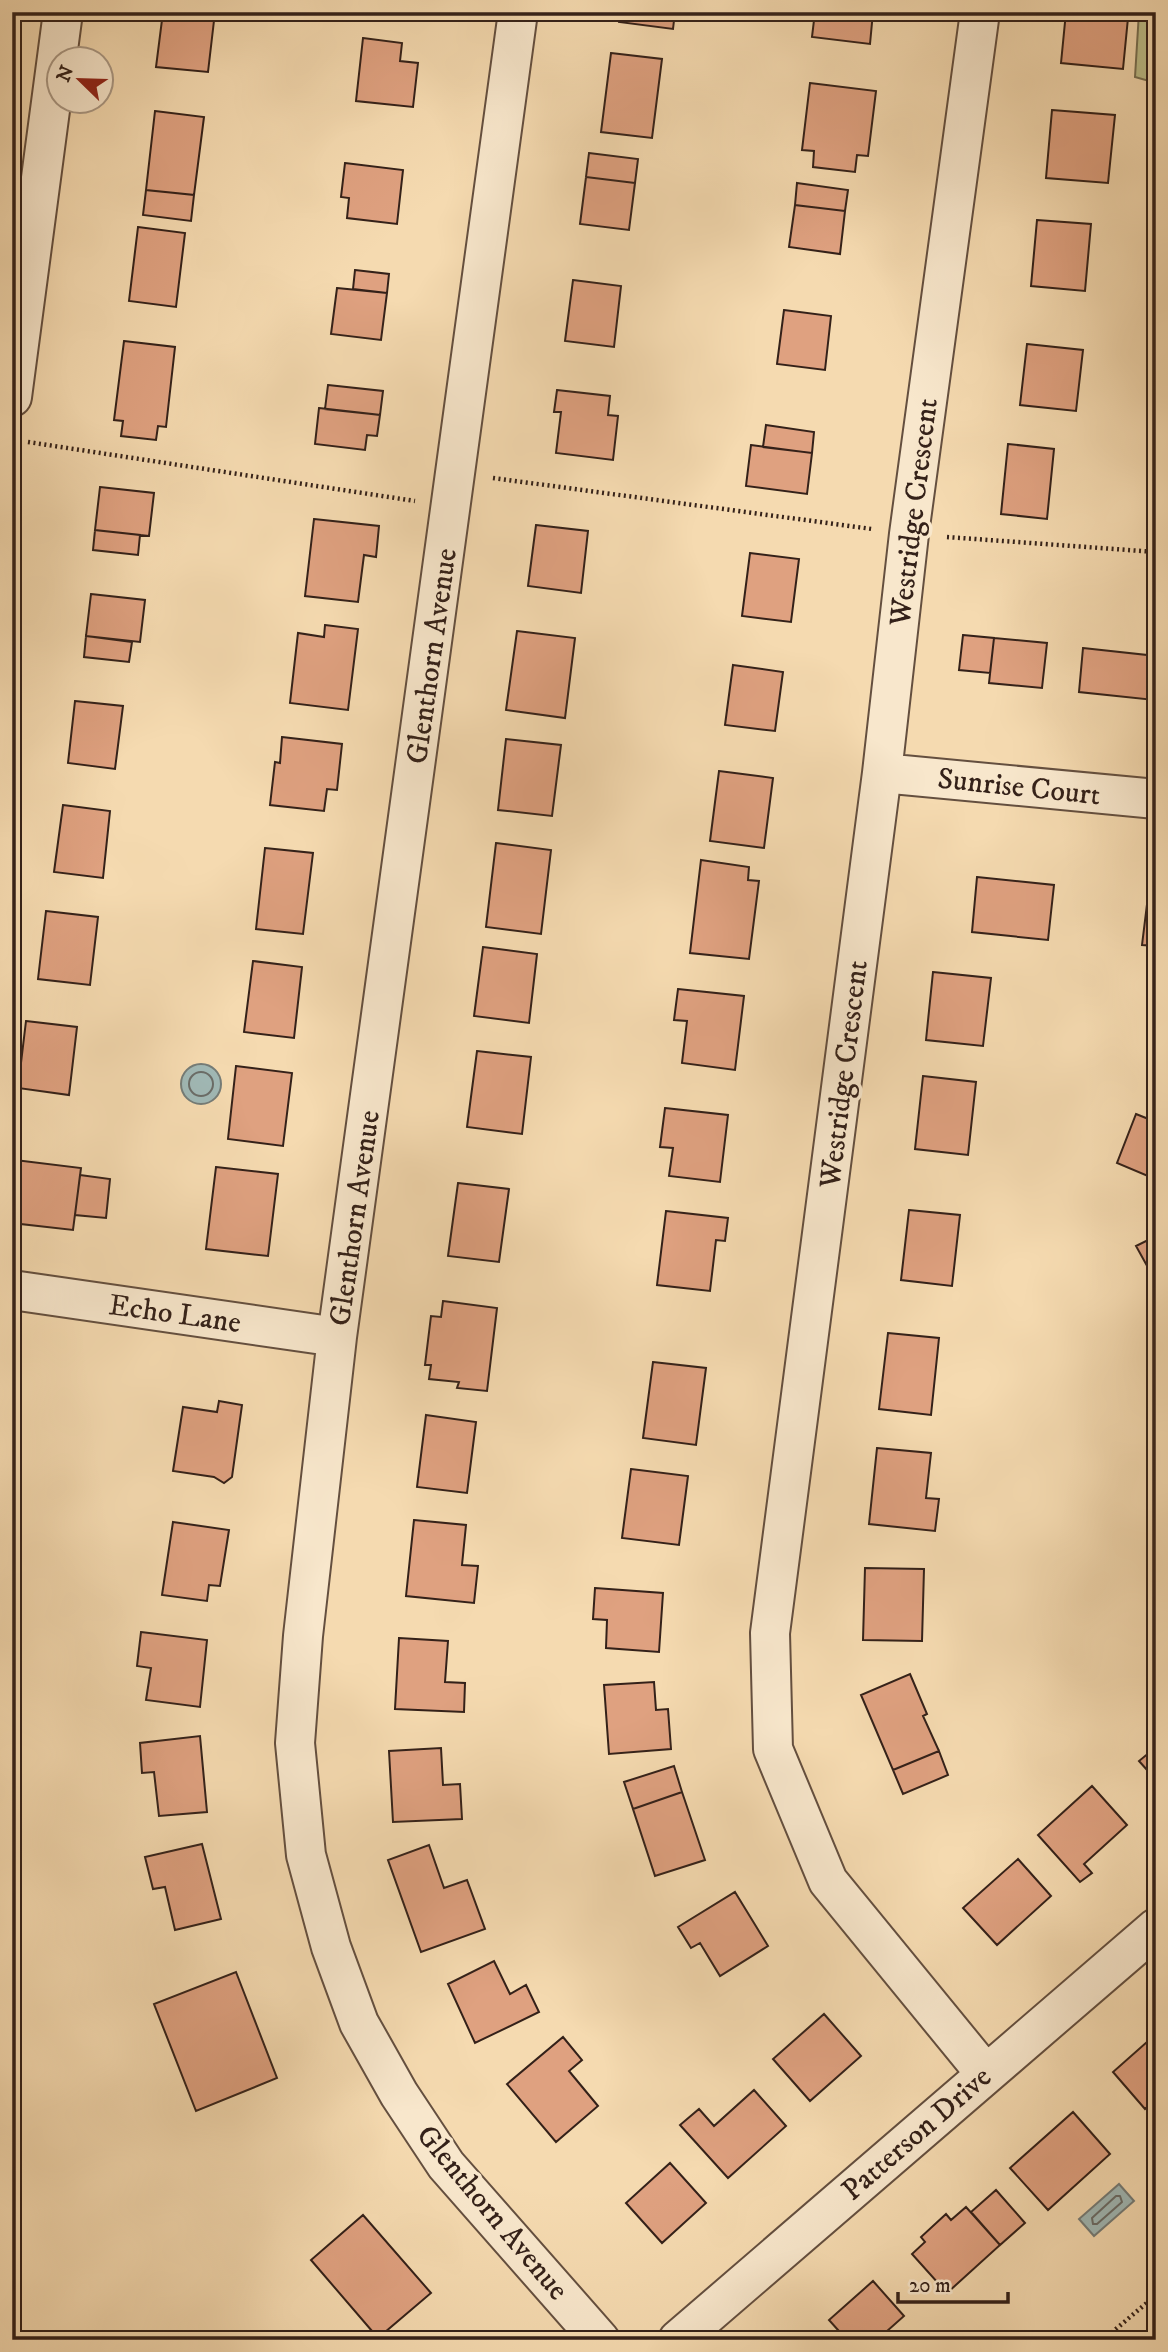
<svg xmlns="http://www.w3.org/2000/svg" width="1168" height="2352" viewBox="0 0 1168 2352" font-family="'IM FELL DW Pica',serif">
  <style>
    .green { fill: #bdbf8a; stroke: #787052; stroke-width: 2 }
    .water { fill: #a0b8b5; stroke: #757c77; stroke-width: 2 }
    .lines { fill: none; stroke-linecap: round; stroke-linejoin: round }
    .shore { stroke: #6a6c67; stroke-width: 2 }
    .building { fill: #dfa180; stroke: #342119; stroke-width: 2 }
    .minor-casing { stroke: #644f3f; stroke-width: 42 }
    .path { stroke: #342119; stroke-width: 4.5; stroke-dasharray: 2 3.5; stroke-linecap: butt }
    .minor { stroke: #f8e7cc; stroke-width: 38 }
    .labels { text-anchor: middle; stroke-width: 7; stroke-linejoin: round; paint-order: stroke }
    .street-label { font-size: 30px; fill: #342119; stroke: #f8e7cc }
  </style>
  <rect width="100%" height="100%" fill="#f5dab0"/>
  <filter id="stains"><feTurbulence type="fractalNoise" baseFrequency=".00286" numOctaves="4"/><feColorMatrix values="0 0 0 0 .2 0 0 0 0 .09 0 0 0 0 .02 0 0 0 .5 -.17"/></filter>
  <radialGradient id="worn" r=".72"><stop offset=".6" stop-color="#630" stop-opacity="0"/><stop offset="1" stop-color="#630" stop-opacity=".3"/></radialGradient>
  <path class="green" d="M1139 12H1156V83L1135 77Z"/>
  <path class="water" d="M181 1084a20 20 0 1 1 40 0a20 20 0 1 1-40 0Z
    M1119 2184 1134 2201 1094 2236 1079 2219Z"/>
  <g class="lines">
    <path class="shore" d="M189 1084a12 12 0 1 1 24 0a12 12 0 1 1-24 0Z
      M1120 2196 1122 2202 1097 2224H1093L1092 2218 1116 2196Z"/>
  </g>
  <path class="building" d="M163 12H215L208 72 156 67Z
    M620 12H675L673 29 619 22Z
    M815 12H873L870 44 812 37Z
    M1066 12H1141L1140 20 1128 18 1123 69 1061 63Z
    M363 38 402 43 400 61 418 63 413 107 356 101Z
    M611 53 662 59 652 138 601 132Z
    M810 83 876 91 868 156 857 155 855 172 813 167 814 151 802 150Z
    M1052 110 1115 115 1108 183 1046 178Z
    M155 111 204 117 194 195 146 190Z
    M589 153 638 159 635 183 586 177Z
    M345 163 403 170 397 224 347 218 349 198 341 197Z
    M586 177 635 183 629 230 580 224Z
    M797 183 848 190 845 211 795 205Z
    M146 190 194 195 191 221 143 215Z
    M795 205 845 211 840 254 789 247Z
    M1037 220 1091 224 1085 291 1031 286Z
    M138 227 185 233 176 307 129 301Z
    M355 270 389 274 387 293 353 289Z
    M573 280 621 286 614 347 565 341Z
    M337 288 387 293 381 340 331 334Z
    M784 310 831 316 825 370 777 364Z
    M124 341 175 347 166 427 158 426 156 440 121 436 123 421 114 420Z
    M1027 344 1083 350 1076 411 1020 405Z
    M328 385 383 391 380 415 325 409Z
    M557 390 610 396 608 415 618 416 613 460 556 453 561 412H554Z
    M319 408 380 415 377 436 367 435 365 450 315 444Z
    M766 425 814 432 812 453 763 447Z
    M1008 444 1054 449 1047 519 1001 514Z
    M751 445 812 453 807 494 746 486Z
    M100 487 154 493 149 536 95 530Z
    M314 519 379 526 376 557 364 555 358 602 305 596Z
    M536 525 588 531 581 593 528 586Z
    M95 530 140 535 138 555 93 550Z
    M750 553 799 559 791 622 742 616Z
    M91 594 145 600 140 642 86 636Z
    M325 625 358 629 348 710 290 703 298 633 324 637Z
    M517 631 575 638 565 718 506 710Z
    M963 635 994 638 990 673 959 670Z
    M86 636 132 642 129 662 84 657Z
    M994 638 1047 643 1042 688 989 683Z
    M1083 648 1156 656 1154 700 1079 692Z
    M733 665 783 672 775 731 725 725Z
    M75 701 123 706 115 769 68 763Z
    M282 737 342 744 337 790 327 789 324 811 270 805 275 762 280 763Z
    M506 739 561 745 552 816 498 810Z
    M719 771 773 778 764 848 710 841Z
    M63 805 110 811 103 878 54 872Z
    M496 843 551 850 541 934 486 927Z
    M265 848 313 853 303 934 256 929Z
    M701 860 749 867 748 880 759 881 749 959 690 953Z
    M977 877 1054 885 1048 940 972 932Z
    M1149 888H1156V946L1142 945Z
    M46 911 98 917 90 985 38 979Z
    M483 947 537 954 529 1023 474 1016Z
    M253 961 302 967 294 1038 244 1032Z
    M933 972 991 978 983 1046 926 1040Z
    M678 989 744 996 735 1070 682 1063 687 1021 674 1020Z
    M26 1021 77 1027 69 1095 18 1088Z
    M477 1051 531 1057 522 1134 467 1127Z
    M236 1066 292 1073 283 1146 228 1139Z
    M923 1076 976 1082 968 1155 915 1149Z
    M665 1108 728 1115 720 1182 669 1176 673 1148 660 1147Z
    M1136 1114 1156 1122 1155 1179 1117 1163Z
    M15 1160 81 1168 73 1230 12 1223Z
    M216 1167 278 1174 268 1256 206 1249Z
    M80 1175 110 1179 106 1218 75 1215Z
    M458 1183 509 1189 499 1262 448 1256Z
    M909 1210 960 1215 952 1286 901 1280Z
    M666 1211 728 1218 725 1241 716 1240 710 1291 657 1285Z
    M1156 1236V1282L1136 1246Z
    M443 1301 497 1308 487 1391 457 1388 459 1382 429 1379 431 1365H425L431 1316 441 1317Z
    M888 1333 939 1338 931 1415 879 1409Z
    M653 1362 706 1368 696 1445 643 1438Z
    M12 1373 18 1374 12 1419Z
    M219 1401 242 1405 232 1477 224 1483 214 1477 173 1471 183 1407 217 1412Z
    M426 1415 476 1422 467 1493 417 1487Z
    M877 1448 931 1453 926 1498 939 1499 935 1531 869 1524Z
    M631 1469 688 1476 679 1545 622 1538Z
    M414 1520 466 1525 462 1565 478 1566 474 1603 406 1596Z
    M173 1522 229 1530 220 1586 209 1585 207 1601 162 1595Z
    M865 1568 924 1569 922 1641 863 1640Z
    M595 1588 663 1593 659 1652 606 1648 607 1620 593 1619Z
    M141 1632 207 1640 200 1707 146 1700 151 1668 137 1666Z
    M399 1638 448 1641 445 1682 465 1683 464 1712 395 1709Z
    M910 1674 927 1714 923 1716 939 1751 893 1770 861 1695Z
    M654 1682 656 1710 668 1709 671 1749 609 1754 604 1685Z
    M200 1736 207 1812 159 1816 154 1772 142 1773 140 1743Z
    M1156 1747V1780L1139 1761Z
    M441 1748 443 1785 460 1784 462 1819 393 1822 389 1751Z
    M939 1751 948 1775 903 1794 893 1770Z
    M674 1766 682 1792 633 1809 624 1782Z
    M1092 1786 1127 1825 1084 1864 1092 1873 1080 1882 1038 1835Z
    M682 1792 705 1860 655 1876 633 1809Z
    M202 1844 221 1919 175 1930 165 1887 153 1889 145 1857Z
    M429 1845 444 1888 467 1880 485 1929 421 1952 388 1860Z
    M1018 1859 1051 1896 997 1945 963 1908Z
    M735 1892 768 1946 720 1976 700 1943 691 1948 678 1927Z
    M494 1961 510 1994 526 1985 539 2012 475 2043 448 1984Z
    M236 1972 277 2078 196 2111 154 2004Z
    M824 2014 861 2056 810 2101 773 2059Z
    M1156 2034V2099L1145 2109 1113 2072Z
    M563 2037 582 2060 569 2071 598 2106 556 2142 507 2084Z
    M754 2090 786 2126 728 2178 680 2125 699 2109 714 2126Z
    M1073 2112 1110 2154 1048 2210 1010 2168Z
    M670 2163 706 2203 662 2243 626 2203Z
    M996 2190 1025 2223 1000 2245 971 2212Z
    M966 2207 1000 2245 947 2293 912 2254 925 2242 921 2237 946 2214 951 2220Z
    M363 2215 431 2293 378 2338 311 2260Z
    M873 2281 904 2316 877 2340H847L829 2320Z"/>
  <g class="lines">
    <defs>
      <path id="minor" d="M518 12 337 1337 303 1636 295 1743 306 1855 331 1947 359 2023 399 2094 446 2165 600 2340
        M980 12 909 534 882 773 770 1633 773 1749 828 1881 985 2073
        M12 397 63 12
        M882 773 1156 799
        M12 1290 337 1337
        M678 2340 1156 1928"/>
    </defs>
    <use href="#minor" class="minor-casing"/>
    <path class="path" d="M28 442 415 501
      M493 478 872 529
      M947 537 1156 552
      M1103 2340 1156 2295"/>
    <use href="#minor" class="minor"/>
  </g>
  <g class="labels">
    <g class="street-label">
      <text transform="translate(913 512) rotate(-83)" y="10">Westridge Crescent</text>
      <text transform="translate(431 656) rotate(-82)" y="10">Glenthorn Avenue</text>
      <text transform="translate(1019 786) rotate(6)" y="10">Sunrise Court</text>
      <text transform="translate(843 1074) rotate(-83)" y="10">Westridge Crescent</text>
      <text transform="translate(354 1218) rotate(-82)" y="10">Glenthorn Avenue</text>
      <text transform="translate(175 1313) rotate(8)" y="10">Echo Lane</text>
      <text transform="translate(916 2133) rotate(-41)" y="10">Patterson Drive</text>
      <text transform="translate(493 2212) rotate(50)" y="10">Glenthorn Avenue</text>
    </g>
  </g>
  <rect width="1168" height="2352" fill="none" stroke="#f5dab0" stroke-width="42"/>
  <rect x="14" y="14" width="1140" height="2324" fill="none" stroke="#342119" stroke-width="3.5"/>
  <rect x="21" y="21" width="1126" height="2310" fill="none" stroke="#342119" stroke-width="2"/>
  <g transform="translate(80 80) rotate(293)"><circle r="33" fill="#f8e7cc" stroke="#aa9884" stroke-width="2"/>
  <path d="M0-5L12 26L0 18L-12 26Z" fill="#8f2418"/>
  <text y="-10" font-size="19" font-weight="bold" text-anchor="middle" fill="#342119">N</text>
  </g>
  <path d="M898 2292v10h110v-10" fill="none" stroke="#342119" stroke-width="3.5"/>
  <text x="909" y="2292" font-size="21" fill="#342119" stroke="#f8e7cc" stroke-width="5" paint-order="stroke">20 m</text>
  <rect width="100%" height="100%" filter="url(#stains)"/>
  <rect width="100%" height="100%" fill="url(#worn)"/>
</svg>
